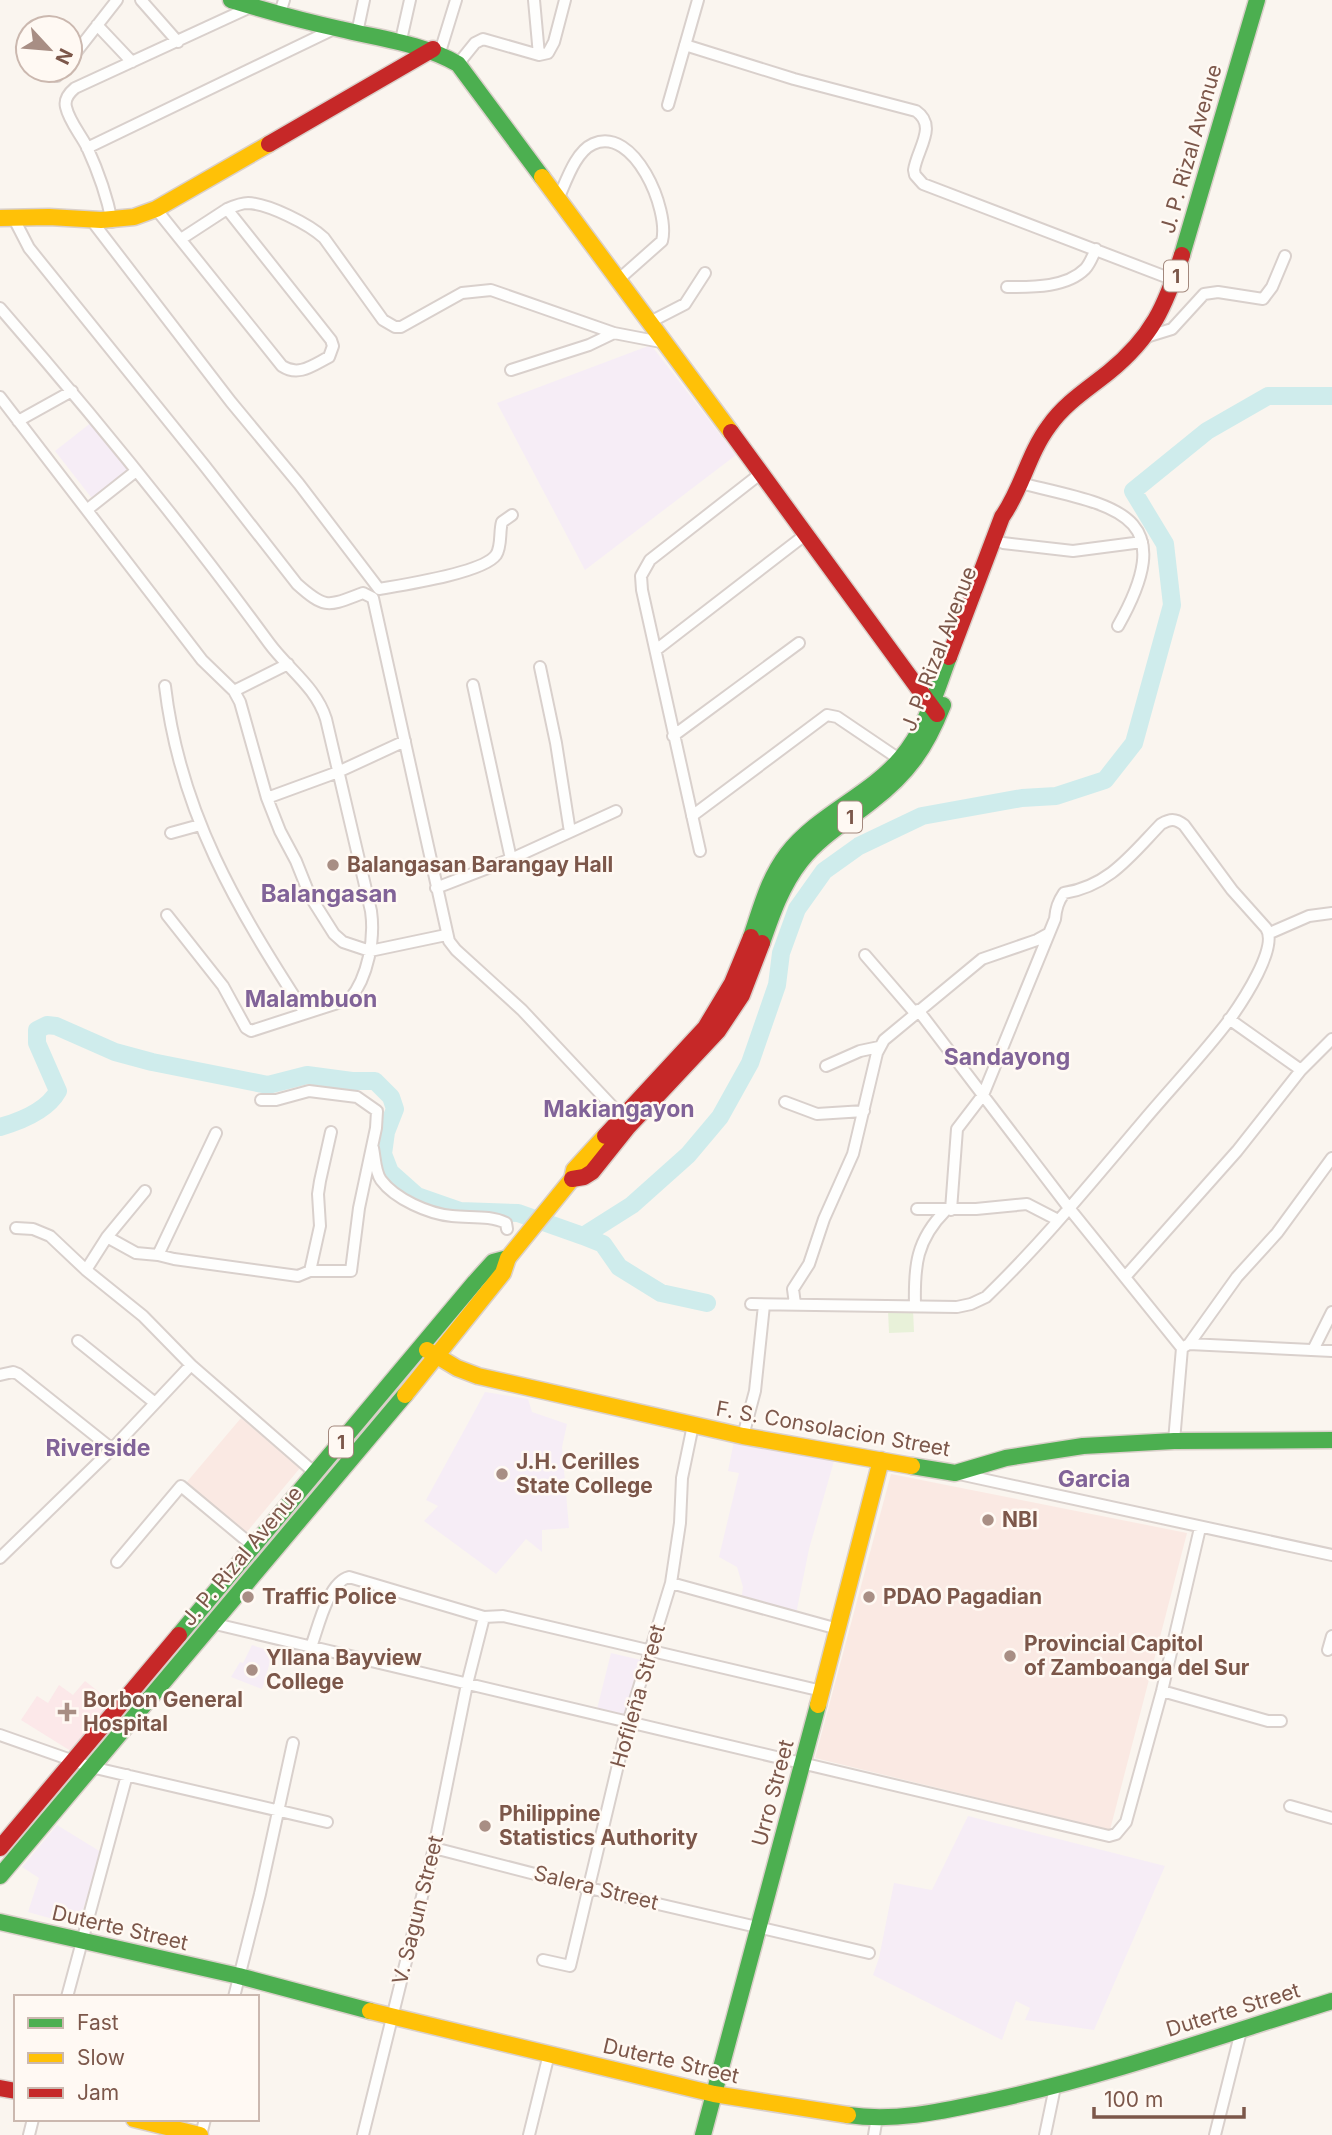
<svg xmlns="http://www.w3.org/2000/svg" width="1332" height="2135" viewBox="0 0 1332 2135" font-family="Inter,sans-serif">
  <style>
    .commercial { fill: #fae9e3 }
    .education { fill: #f6edf6 }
    .medical { fill: #fce8e9 }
    .green { fill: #e8f1d9 }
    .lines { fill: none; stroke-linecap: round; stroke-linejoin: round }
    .river { stroke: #cfecec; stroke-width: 18 }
    .street-casing { stroke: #d9d0cc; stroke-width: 14 }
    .fast-casing { stroke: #dad0ca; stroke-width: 19 }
    .slow-casing { stroke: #dad0ca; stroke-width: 19 }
    .jam-casing { stroke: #dad0ca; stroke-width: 19 }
    .street { stroke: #fefefd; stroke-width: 10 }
    .fast { stroke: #4caf50; stroke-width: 16 }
    .slow { stroke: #ffc107; stroke-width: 16 }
    .jam { stroke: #c62828; stroke-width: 16 }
    .poi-dot { fill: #a88e84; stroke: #fff9f3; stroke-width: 2.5 }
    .labels { text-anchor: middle; stroke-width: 5; stroke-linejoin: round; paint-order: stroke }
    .shield { fill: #fff9f3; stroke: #a3887d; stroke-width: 2 }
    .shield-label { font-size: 19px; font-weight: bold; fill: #7c574a }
    .street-label { font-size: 21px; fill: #7c574a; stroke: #fff9f3 }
    .poi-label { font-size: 21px; font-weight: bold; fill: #7c574a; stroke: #fff9f3; text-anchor: start }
    .neighbourhood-label { font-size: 23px; font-weight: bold; fill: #816398; stroke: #fff9f3 }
    .quarter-label { font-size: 24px; font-weight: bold; fill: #816398; stroke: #fff9f3 }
  </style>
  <rect width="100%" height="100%" fill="#faf5ef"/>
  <path class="commercial" d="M241 1418 300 1468 246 1533 186 1483Z
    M891 1474 1187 1533 1110 1830 815 1758Z"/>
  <path class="education" d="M651 345 736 455 585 570 497 403Z
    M92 422 134 470 94 501 55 451Z
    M485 1392 528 1399 532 1412 567 1424 562 1447 569 1528 542 1530V1552L526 1539 496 1574 424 1521 438 1506 426 1500Z
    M734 1441 834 1461 809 1549 796 1614 741 1601 743 1587 737 1567 719 1557 739 1473 728 1471Z
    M252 1645 273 1652 262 1689 231 1677 240 1662 243 1663Z
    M611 1653 641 1660 626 1716 597 1709Z
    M968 1816 1165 1866 1094 2030 1025 2020 1030 2008 1016 2001 1002 2040 873 1975 879 1958 894 1883 932 1890Z
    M57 1825 101 1852 78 1926 28 1912 39 1878 22 1867Z"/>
  <path class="medical" d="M85 1681 114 1704 74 1753 21 1720 37 1696 48 1703 59 1685 73 1695Z"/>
  <path class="green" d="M913 1309 914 1332 889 1333 888 1310Z"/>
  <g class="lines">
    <path class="river" d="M0 1127C21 1121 47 1111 58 1091L37 1043V1030L47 1025 56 1026 115 1052 152 1062 268 1085 307 1075 352 1081H375L391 1097 395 1109 386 1132 383 1154 390 1172 417 1196 460 1211 518 1213 583 1236 603 1244 619 1267 661 1293 707 1303
      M583 1236 632 1205 688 1155 720 1117 750 1063 777 985 781 953 797 909 824 871 859 846 922 816 1022 798 1056 796 1105 780 1134 743 1172 605 1165 544 1133 491 1207 431 1268 396H1332"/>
    <defs>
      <path id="street" d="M141 0 178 42
        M534 0 539 55
        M280 13 284 0
        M97 25 132 62
        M357 33 364 0
        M401 40 410 0
        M685 45 794 79 916 111C938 126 917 149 914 170L915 175 923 184 1174 280
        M440 52 456 0
        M70 60 117 0
        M458 64 475 43 483 39 539 55 548 53 554 42 565 0
        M57 76 62 70
        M668 105 698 0
        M87 148 336 28
        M558 199C566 182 575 152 593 144 634 125 670 210 662 241L618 280
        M156 209 282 366C299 377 313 365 329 357L333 346 331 340 227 209 181 239
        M227 209C234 206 241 203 248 203 269 204 309 224 324 238L383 320 395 327H401L462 293 491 290 614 333 666 343
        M13 217 29 248 204 465 297 584C326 610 328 606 363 593L373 598 449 941 456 950 522 1010 626 1121
        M92 221 231 402 299 484 379 589C402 585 483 573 496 555 502 546 499 532 502 522L512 515
        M112 222C107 196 98 171 87 147 81 135 69 121 66 107 64 99 69 93 75 88L253 6
        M1007 287C1031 287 1066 288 1085 269 1090 264 1093 255 1096 249
        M0 308C94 416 185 528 269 643 288 669 316 687 326 719L371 911C375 939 368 977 350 999L251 1031 246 1028 223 986 167 915
        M650 322 685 304 705 273
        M1146 337 1172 329 1204 294 1218 292 1263 299 1272 287 1285 256
        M511 370 589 345 614 333
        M0 397 202 660 234 691 240 702 267 798 280 831 296 861 310 896 334 934 343 942 370 951 446 935
        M18 421 72 391
        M1020 483C1113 506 1183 511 1118 626
        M88 509 136 471
        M1003 543 1073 551 1142 542
        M656 650 805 535
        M540 667 556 743 570 832
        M473 685 511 859
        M165 686C180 813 237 908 305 1013
        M234 691 288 664
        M673 736 799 643
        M267 798 338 772 405 741
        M692 816 827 715 837 717 902 761
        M171 833 200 825
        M700 851 642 590 641 576 650 560 760 474
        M436 888 511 859 616 811
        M1270 933 1309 916 1332 913
        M865 955 915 1013
        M918 1010 1069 1208 1182 1348 1174 1441
        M1229 1019 1301 1070
        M826 1066 860 1051 879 1047
        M785 1102 817 1114 864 1111
        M373 1148C375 1157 375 1172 381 1180 395 1199 429 1214 452 1216 470 1218 490 1215 506 1223L507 1229
        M917 1209H976L1027 1204 1058 1220
        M16 1228 33 1229 50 1236 86 1270 143 1316 191 1365 315 1473
        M107 1237 136 1253 158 1255 174 1259 298 1276 310 1271H351L359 1208 376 1128 377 1111 357 1097 309 1091 276 1100H261
        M158 1255 216 1133
        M86 1270 107 1237 145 1191
        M310 1271 320 1226 318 1194 320 1181 331 1132
        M1125 1277 1237 1151 1301 1070 1332 1039
        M751 1304 957 1307 971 1304 986 1297C1041 1244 1090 1184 1140 1125 1169 1090 1202 1056 1230 1019 1242 1002 1279 947 1266 928L1232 890 1184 825C1175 818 1170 819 1161 824 1131 855 1109 886 1064 893 1058 902 1056 908 1055 919L983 1095 957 1129 951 1210
        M795 1304 793 1289 809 1264 824 1219 853 1154 877 1053 884 1040 982 959 1037 940 1048 934
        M915 1306C914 1266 916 1240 946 1210
        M78 1341 155 1403
        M1189 1344 1332 1351
        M1182 1348 1189 1344 1237 1277 1277 1233 1332 1158
        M1313 1350 1332 1312
        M0 1375 13 1372 18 1374 112 1449
        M743 1436 755 1391 764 1305
        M959 1474 1332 1555
        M0 1558 112 1449 191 1365
        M117 1562 181 1486 253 1546
        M671 1583 838 1629
        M211 1623 1109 1836 1116 1834 1126 1822 1162 1691 1200 1528
        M311 1647C318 1628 328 1582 349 1577L484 1617 503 1616 822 1691
        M1328 1650 1332 1636
        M1162 1691 1268 1721H1281
        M0 1735 91 1767 327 1822
        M1290 1806 1332 1818
        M434 1848 589 1888 869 1953
        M543 1960 570 1966 628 1723 671 1583 680 1523 682 1478 693 1425
        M67 1997 127 1775
        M234 1997 260 1894 293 1743
        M29 2135 33 2119
        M201 2135 205 2119
        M363 2135 434 1848 467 1684 484 1617
        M529 2135 549 2054
        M874 2135 877 2117
        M1045 2135 1055 2087
        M1215 2135 1241 2031"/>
      <path id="fast" d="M231 0C267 11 303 21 340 29 381 39 421 43 458 64L542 177
        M1182 255 1257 0
        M751 937C761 908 768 879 787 854 818 814 869 796 901 758 926 729 936 691 949 657
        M762 943C772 914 782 885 801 861 820 837 847 821 871 802 908 774 926 748 943 705
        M912 1466 955 1473 1006 1458 1083 1446 1174 1441 1332 1440
        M179 1635 475 1282 493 1262 508 1258
        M0 1876 405 1395
        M0 1922 239 1976 370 2011
        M848 2115C896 2122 943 2111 990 2101 1106 2076 1219 2036 1332 2001
        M703 2135 818 1705"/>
      <path id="slow" d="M542 177 731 432
        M0 218 49 217 101 220 134 217 156 209 269 144
        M427 1350 457 1368 478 1376 743 1436 912 1466
        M405 1395 503 1273 508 1258 572 1179 574 1170 605 1136
        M818 1705 881 1460
        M370 2011 714 2094 848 2115
        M134 2119 200 2135"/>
      <path id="jam" d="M269 144 433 49
        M731 432 937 714
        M949 657 1002 517C1022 489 1028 454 1049 426 1065 403 1088 389 1109 372 1152 337 1165 307 1182 255
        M605 1136 705 1028 732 983 751 937
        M572 1179 584 1177 592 1172 628 1127 718 1031 742 995 762 943
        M0 1848 179 1635
        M0 2088 16 2091"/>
    </defs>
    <use href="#street" class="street-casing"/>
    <use href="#fast" class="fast-casing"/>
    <use href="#slow" class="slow-casing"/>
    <use href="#jam" class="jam-casing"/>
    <use href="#street" class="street"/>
    <use href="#fast" class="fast"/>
    <use href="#slow" class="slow"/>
    <use href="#jam" class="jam"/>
  </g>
  <g class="poi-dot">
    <circle cx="333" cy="865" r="7"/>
    <circle cx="502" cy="1474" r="7"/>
    <circle cx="988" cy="1520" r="7"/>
    <circle cx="248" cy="1597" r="7"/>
    <circle cx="869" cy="1597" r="7"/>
    <circle cx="1010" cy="1656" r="7"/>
    <circle cx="252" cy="1670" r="7"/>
    <path d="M63.5 1701.5h7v7h7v7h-7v7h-7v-7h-7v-7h7z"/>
    <circle cx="485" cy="1826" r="7"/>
  </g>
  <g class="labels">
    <g class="shield">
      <rect x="1164" y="260.5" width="24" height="31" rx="5"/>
      <rect x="838" y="801.5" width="24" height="31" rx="5"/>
      <rect x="329" y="1426.5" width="24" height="31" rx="5"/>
    </g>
    <g class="shield-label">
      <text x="1176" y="283">1</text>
      <text x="850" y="824">1</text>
      <text x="341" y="1449">1</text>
    </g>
    <g class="street-label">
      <text transform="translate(1191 149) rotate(-74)" y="7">J. P. Rizal Avenue</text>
      <text transform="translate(939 649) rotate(-69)" y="7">J. P. Rizal Avenue</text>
      <text transform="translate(833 1429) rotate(10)" y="7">F. S. Consolacion Street</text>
      <text transform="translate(242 1556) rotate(-50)" y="7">J. P. Rizal Avenue</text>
      <text transform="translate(638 1696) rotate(-74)" y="7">Hofileña Street</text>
      <text transform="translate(773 1793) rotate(-75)" y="7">Urro Street</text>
      <text transform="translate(596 1888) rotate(14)" y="7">Salera Street</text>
      <text transform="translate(418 1910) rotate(-76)" y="7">V. Sagun Street</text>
      <text transform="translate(120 1928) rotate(13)" y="7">Duterte Street</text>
      <text transform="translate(1233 2010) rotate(-17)" y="7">Duterte Street</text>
      <text transform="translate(671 2061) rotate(13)" y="7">Duterte Street</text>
    </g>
    <g class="poi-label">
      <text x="347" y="872">Balangasan Barangay Hall</text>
      <text x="516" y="1469">J.H. Cerilles<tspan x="516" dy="24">State College</tspan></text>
      <text x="1002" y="1527">NBI</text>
      <text x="262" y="1604">Traffic Police</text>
      <text x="883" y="1604">PDAO Pagadian</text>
      <text x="1024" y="1651">Provincial Capitol<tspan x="1024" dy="24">of Zamboanga del Sur</tspan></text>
      <text x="266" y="1665">Yllana Bayview<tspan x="266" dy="24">College</tspan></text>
      <text x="83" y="1707">Borbon General<tspan x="83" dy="24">Hospital</tspan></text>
      <text x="499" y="1821">Philippine<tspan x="499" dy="24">Statistics Authority</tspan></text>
    </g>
    <g class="neighbourhood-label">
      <text x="311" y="1007">Malambuon</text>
      <text x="1007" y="1065">Sandayong</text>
      <text x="619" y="1117">Makiangayon</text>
      <text x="98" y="1456">Riverside</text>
      <text x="1094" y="1487">Garcia</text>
    </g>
    <g class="quarter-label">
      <text x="329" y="902">Balangasan</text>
    </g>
  </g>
  <rect x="14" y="1995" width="245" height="126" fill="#fff9f3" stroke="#cbb8af" stroke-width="2"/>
  <rect x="28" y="2018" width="35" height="10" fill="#4caf50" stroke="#cbb8af" stroke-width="2"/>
  <text x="77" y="2030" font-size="21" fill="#7c574a">Fast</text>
  <rect x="28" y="2053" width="35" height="10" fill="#ffc107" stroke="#cbb8af" stroke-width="2"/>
  <text x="77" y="2065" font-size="21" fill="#7c574a">Slow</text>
  <rect x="28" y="2088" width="35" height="10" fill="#c62828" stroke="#cbb8af" stroke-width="2"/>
  <text x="77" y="2100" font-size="21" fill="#7c574a">Jam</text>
  <g transform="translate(49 49) rotate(116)"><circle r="33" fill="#fff9f3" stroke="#cbb8af" stroke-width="2"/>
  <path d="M0-5L12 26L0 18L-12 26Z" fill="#a88e84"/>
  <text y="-10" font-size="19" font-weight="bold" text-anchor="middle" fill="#7c574a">N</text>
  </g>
  <path d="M1094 2107v10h150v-10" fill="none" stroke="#7c574a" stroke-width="3.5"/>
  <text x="1104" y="2107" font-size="21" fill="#7c574a" stroke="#fff9f3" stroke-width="5" paint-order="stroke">100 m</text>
</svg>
